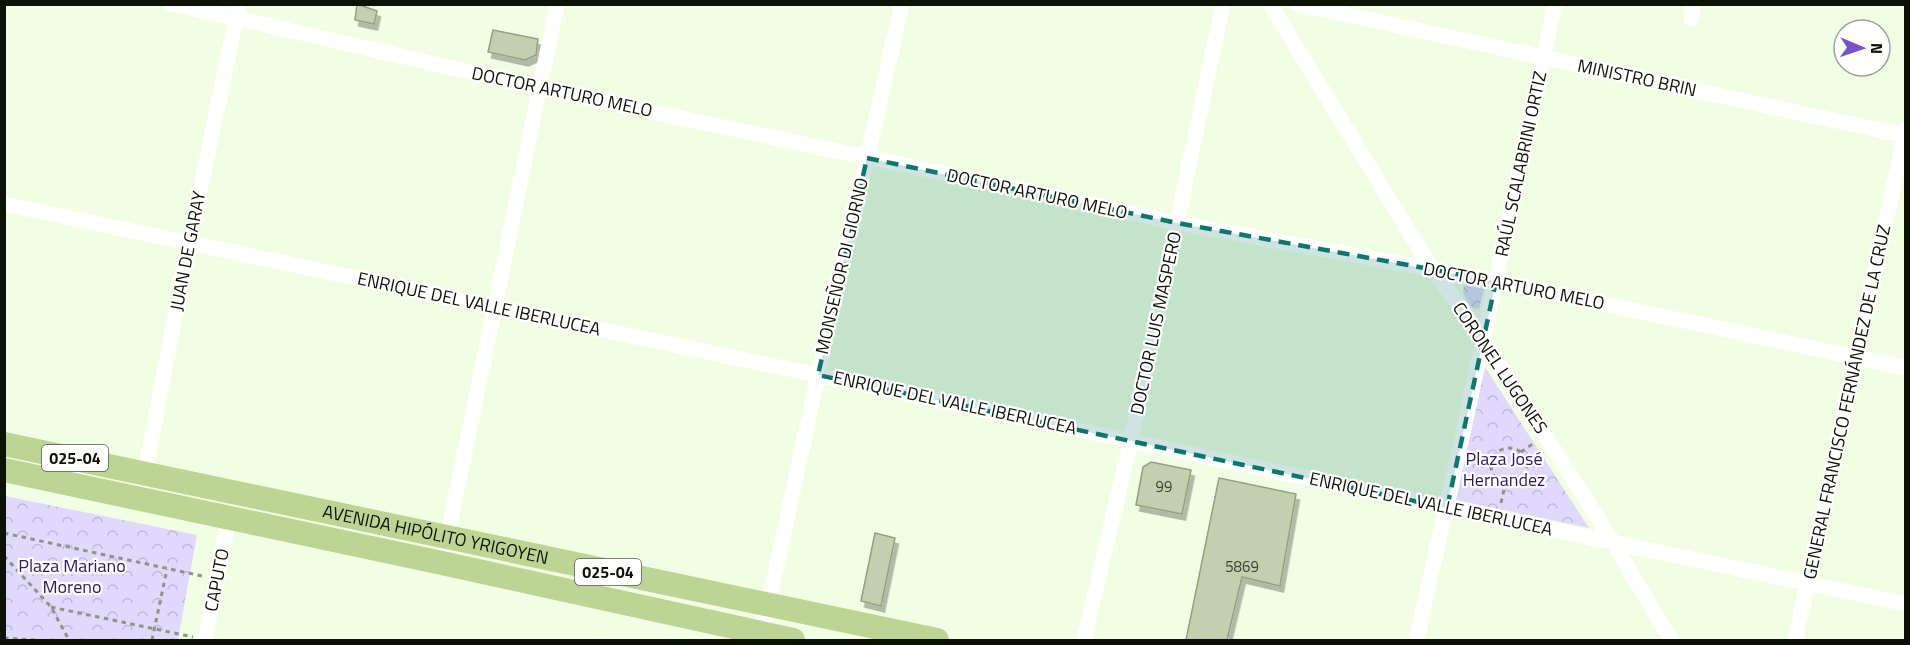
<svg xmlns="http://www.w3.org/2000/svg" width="1910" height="645" viewBox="0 0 1910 645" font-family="'Titillium Web',sans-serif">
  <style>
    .park { fill: url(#park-crowns) }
    .building { fill: #c2d0af; stroke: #93a081; stroke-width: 1.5; filter: url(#shadow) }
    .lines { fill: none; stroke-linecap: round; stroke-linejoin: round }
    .path { stroke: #8d9682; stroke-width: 3; stroke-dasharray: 4.5 4.5; stroke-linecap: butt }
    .street { stroke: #fff; stroke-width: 15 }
    .primary { stroke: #bcd494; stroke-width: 24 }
    .marked { fill: #0f766e; fill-opacity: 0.2; stroke: #0f766e; stroke-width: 4.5; stroke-dasharray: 12 8; stroke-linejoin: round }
    .labels { text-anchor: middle; stroke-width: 4.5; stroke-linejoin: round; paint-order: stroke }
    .number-label { font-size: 15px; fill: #3a4231 }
    .shield { fill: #fff; stroke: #565951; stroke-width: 1.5 }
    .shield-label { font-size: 16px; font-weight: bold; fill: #0d1207 }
    .street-label { font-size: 18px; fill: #0d1207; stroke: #fff }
    .park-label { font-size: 18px; fill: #30185c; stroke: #fff }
  </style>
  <defs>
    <pattern id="park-crowns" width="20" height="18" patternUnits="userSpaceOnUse" patternTransform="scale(1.5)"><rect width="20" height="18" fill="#e0d9fd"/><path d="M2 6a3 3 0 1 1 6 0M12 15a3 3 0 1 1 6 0" fill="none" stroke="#bfb9d7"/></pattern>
    <filter id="shadow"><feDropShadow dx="3.5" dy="6" stdDeviation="0" flood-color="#0004"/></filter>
  </defs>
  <rect width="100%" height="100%" fill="#f2fee3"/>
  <path class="park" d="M1464 285 1484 289 1479 309 1471 308 1463 293Z
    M1485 367 1589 528 1456 500Z
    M5 496 197 535 178 640H5Z"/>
  <path class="building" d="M357 4 377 11 374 24 355 20Z
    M493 30 538 39 536 55 525 60 488 52Z
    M1151 462 1191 470 1182 514 1136 505 1143 467Z
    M1219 478 1296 494 1280 586 1242 577 1227 640H1186Z
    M875 533 895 538 881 606 861 601Z"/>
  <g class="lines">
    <path class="path" d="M1491 466a18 18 0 1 1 36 0a18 18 0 1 1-36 0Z
      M1521 452 1534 443
      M1472 459 1491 462
      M1501 503 1505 485
      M4 533 202 576
      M4 556 51 607 69 640
      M51 607 193 637
      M4 638 36 640
      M152 640 167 569"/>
    <path class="street" d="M171 4 236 18 539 88 1177 223 1496 281 1906 368
      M1270 4 1432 269 1483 338 1613 542 1671 640
      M1297 4 1906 136
      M1691 19 1694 4
      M4 204 1906 604
      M140 498 189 244 239 4
      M442 563 557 4
      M762 634 818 375 902 4
      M205 640 229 519
      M1084 640 1131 440 1223 4
      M1416 640 1458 456 1555 4
      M1795 640 1906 129"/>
    <g class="primary">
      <path id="s1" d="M4 444 937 640"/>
      <path d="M4 470 442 563 793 640"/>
    </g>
  </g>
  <path class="marked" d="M867 158 1177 223 1496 281 1447 508 818 375Z"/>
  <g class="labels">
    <g class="number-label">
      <text x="1164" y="492">99</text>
      <text x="1242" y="572">5869</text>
    </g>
    <g class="shield">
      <rect x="42" y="445" width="66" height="26" rx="4.5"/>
      <rect x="575" y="559" width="66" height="26" rx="4.5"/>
    </g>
    <g class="shield-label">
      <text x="75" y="464">025-04</text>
      <text x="608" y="578">025-04</text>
    </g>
    <g class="street-label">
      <text transform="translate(1637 78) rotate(12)" y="6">MINISTRO BRIN</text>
      <text transform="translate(562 92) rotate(12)" y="6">DOCTOR ARTURO MELO</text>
      <text transform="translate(1521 164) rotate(-78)" y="6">RAÚL SCALABRINI ORTIZ</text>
      <text transform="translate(1037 194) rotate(12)" y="6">DOCTOR ARTURO MELO</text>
      <text transform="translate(188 251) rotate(-79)" y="6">JUAN DE GARAY</text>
      <text transform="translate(842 266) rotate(-77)" y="6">MONSEÑOR DI GIORNO</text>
      <text transform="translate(1514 286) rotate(11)" y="6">DOCTOR ARTURO MELO</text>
      <text transform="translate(479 304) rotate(12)" y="6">ENRIQUE DEL VALLE IBERLUCEA</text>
      <text transform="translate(1156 323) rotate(-78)" y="6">DOCTOR LUIS MASPERO</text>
      <text transform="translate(1500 368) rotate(56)" y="6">CORONEL LUGONES</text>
      <text transform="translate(1847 402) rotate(-78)" y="6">GENERAL FRANCISCO FERNÁNDEZ DE LA CRUZ</text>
      <text transform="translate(955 403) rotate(12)" y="6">ENRIQUE DEL VALLE IBERLUCEA</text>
      <text transform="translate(1431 504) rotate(12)" y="6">ENRIQUE DEL VALLE IBERLUCEA</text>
      <text dy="6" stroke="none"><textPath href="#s1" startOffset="441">AVENIDA HIPÓLITO YRIGOYEN</textPath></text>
      <text transform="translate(217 580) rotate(-79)" y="6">CAPUTO</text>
    </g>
    <g class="park-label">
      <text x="1504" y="465">Plaza José<tspan x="1504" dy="21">Hernandez</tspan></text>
      <text x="72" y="572">Plaza Mariano<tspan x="72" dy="21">Moreno</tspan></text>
    </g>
  </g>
  <rect width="1910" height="645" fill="none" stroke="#0d1207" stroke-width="12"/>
  <g transform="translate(1862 48) rotate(92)"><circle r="28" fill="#ffffff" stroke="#9ea09c" stroke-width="1.5"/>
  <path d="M0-4.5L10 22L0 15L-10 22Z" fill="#7852cb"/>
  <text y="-9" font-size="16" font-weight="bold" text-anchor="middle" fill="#0d1207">N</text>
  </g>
</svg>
